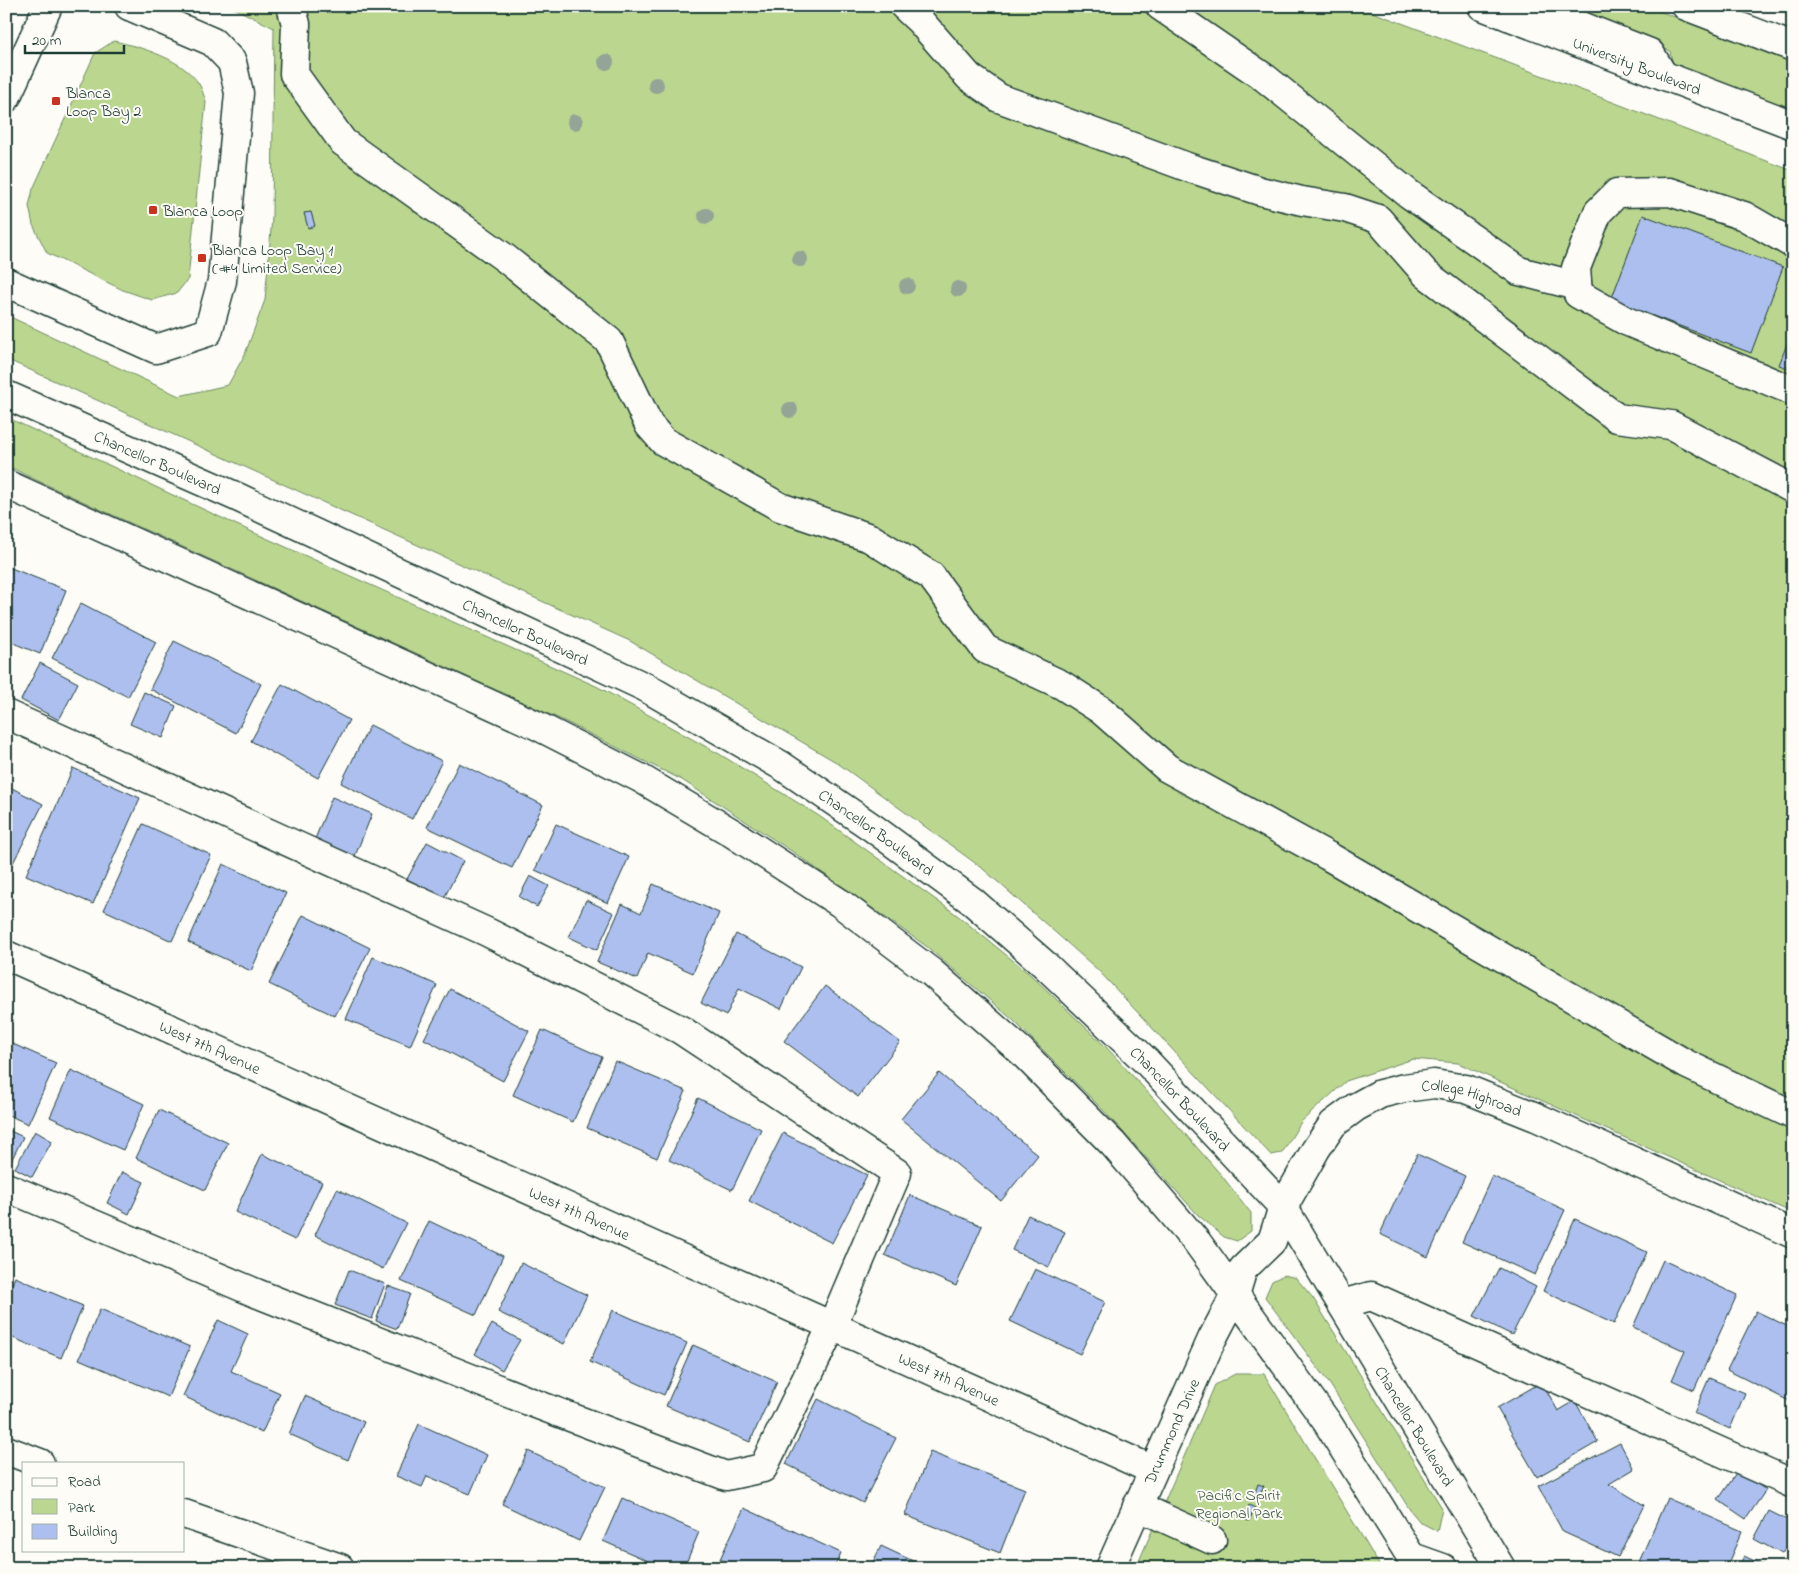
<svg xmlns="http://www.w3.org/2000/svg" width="1799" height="1574" viewBox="0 0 1799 1574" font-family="'Indie Flower',sans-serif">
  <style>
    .green { fill: #bbd78f; stroke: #6d8a62 }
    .building { fill: #adbfef; stroke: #1f3d34 }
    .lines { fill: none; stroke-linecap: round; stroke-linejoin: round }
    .minor-casing { stroke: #1f3d34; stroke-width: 31 }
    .major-casing { stroke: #1f3d34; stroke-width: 31 }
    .minor { stroke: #fdfcf7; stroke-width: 28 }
    .major { stroke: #fdfcf7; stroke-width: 28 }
    .tree { fill: #94a496 }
    .poi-dot { fill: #c8321e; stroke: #fdfcf7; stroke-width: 2 }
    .labels { text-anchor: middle; stroke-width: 4; stroke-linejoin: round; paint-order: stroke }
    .street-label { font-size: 16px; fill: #1f3d34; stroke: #fdfcf7 }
    .poi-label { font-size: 16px; fill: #1f3d34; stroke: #fdfcf7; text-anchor: start }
    .park-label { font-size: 16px; fill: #3e5c46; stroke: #fdfcf7 }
  </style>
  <rect width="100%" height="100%" fill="#fdfcf7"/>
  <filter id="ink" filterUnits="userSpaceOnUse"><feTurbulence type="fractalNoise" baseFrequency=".02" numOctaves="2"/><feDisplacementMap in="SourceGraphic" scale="10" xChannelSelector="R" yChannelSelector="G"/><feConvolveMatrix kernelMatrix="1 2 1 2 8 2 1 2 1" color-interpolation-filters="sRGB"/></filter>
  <g filter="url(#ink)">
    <path class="green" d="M230 6H1356L1589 93 1793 171V1213L1458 1063 1413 1059 1346 1081 1301 1122 1282 1153 1271 1155 1098 970 982 868 836 762 630 641 6 359V315L179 396 228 385 245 354 265 300 272 218 274 28Z
      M1551 6H1646L1793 62V116L1674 71 1670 51Z
      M114 41C141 47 183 59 199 84 202 89 204 96 206 102L188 279 177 293 152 300 123 290 47 253 33 225 29 206 33 189 95 53Z
      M6 417 239 526 598 687 721 755 819 816 957 915 1032 976 1106 1047 1164 1110 1222 1176 1251 1213V1231L1237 1241 1224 1237 1198 1215 1104 1111 1013 1020 926 946 793 852 682 780 562 720 36 480 6 465Z
      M1284 1275 1296 1278 1313 1298 1442 1508 1437 1531 1420 1522 1410 1510 1331 1386 1265 1297 1272 1281Z
      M1235 1374H1264L1381 1568H1136L1215 1385Z"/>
    <path class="building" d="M311 212 315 226 308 228 304 213Z
      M1643 215 1783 267 1751 353 1611 300Z
      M1793 328V370L1779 365Z
      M6 566 66 590 40 654 6 640Z
      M81 603 156 642 128 697 52 658Z
      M174 641 261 684 236 733 150 689Z
      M40 663 78 683 59 720 21 700Z
      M282 684 349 720 318 778 251 741Z
      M144 692 176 706 163 738 130 724Z
      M370 725 442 761 412 819 341 783Z
      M459 763 543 805 512 868 427 827Z
      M73 768 140 798 93 904 26 875Z
      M6 785 43 804 12 865 6 862Z
      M332 797 372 814 355 856 315 839Z
      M143 824 211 855 172 941 104 910Z
      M556 824 629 857 608 903 535 870Z
      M427 842 463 861 444 898 407 879Z
      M223 864 286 893 251 971 188 942Z
      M530 876 549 886 537 907 519 897Z
      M653 884 719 913 693 973 648 953 637 979 597 962 622 904 641 913Z
      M586 900 614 913 597 950 569 937Z
      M303 915 370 948 335 1016 269 984Z
      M736 934 801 967 781 1009 739 988 726 1016 701 1003Z
      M373 957 437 985 410 1046 346 1019Z
      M825 986 900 1042 858 1097 784 1041Z
      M450 989 529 1031 503 1081 424 1039Z
      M542 1030 602 1057 573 1122 513 1095Z
      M6 1041 56 1063 28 1124 6 1114Z
      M615 1061 686 1091 657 1158 587 1128Z
      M71 1070 144 1104 123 1150 50 1117Z
      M939 1073 1038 1155 1001 1201 901 1119Z
      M698 1098 761 1129 732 1190 669 1160Z
      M159 1110 228 1143 205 1190 136 1158Z
      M6 1129 23 1137 8 1167 6 1166Z
      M35 1131 52 1141 32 1177 15 1168Z
      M783 1133 867 1175 832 1243 749 1201Z
      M262 1154 322 1182 295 1240 235 1212Z
      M1417 1154 1465 1176 1428 1257 1380 1234Z
      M122 1172 144 1182 129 1214 107 1203Z
      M1492 1176 1565 1210 1535 1275 1462 1242Z
      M337 1189 406 1223 383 1269 315 1235Z
      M910 1195 982 1226 956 1286 885 1255Z
      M1028 1215 1065 1232 1049 1267 1012 1250Z
      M1575 1219 1647 1252 1614 1324 1543 1291Z
      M429 1221 503 1256 476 1315 401 1281Z
      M1663 1260 1737 1295 1694 1390 1672 1380 1685 1351 1633 1327Z
      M521 1263 587 1295 564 1344 498 1312Z
      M1499 1268 1536 1287 1512 1335 1474 1316Z
      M1035 1269 1105 1302 1080 1354 1010 1321Z
      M349 1270 385 1284 372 1319 335 1305Z
      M15 1277 83 1306 61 1358 6 1335V1299Z
      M388 1286 410 1294 397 1329 376 1321Z
      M100 1309 190 1347 168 1397 79 1359Z
      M613 1310 687 1343 664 1395 590 1362Z
      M1756 1311 1793 1329V1403L1727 1370Z
      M218 1320 248 1334 231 1371 280 1393 262 1433 183 1396Z
      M492 1324 520 1340 502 1370 475 1354Z
      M693 1345 777 1382 750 1442 666 1406Z
      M1709 1378 1745 1393 1730 1429 1694 1413Z
      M1542 1382 1558 1411 1575 1401 1598 1442 1537 1477 1497 1408Z
      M305 1396 364 1422 348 1460 289 1434Z
      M818 1399 896 1438 863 1503 786 1464Z
      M419 1424 487 1455 470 1494 427 1476 422 1487 396 1476Z
      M1620 1443 1634 1469 1609 1484 1644 1505 1618 1557 1563 1532 1538 1486Z
      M528 1451 605 1487 579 1541 502 1504Z
      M930 1452 1025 1489 1000 1553 905 1515Z
      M1738 1471 1766 1490 1746 1519 1718 1500Z
      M1258 1484 1264 1486 1259 1497 1254 1495Z
      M622 1498 699 1532 684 1568H664L603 1541Z
      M1667 1498 1742 1531 1726 1568H1651L1639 1562Z
      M1249 1505 1255 1508 1249 1521 1243 1519Z
      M744 1508 841 1553 834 1568H740L720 1559Z
      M1769 1511 1793 1523V1534L1782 1554 1754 1539Z
      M881 1546 928 1568H870Z
      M1744 1556 1769 1568H1738Z"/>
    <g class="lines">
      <defs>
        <g id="minor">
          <path d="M291 6 296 24 294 74 343 142 505 258 609 341 649 425 663 441 780 507 870 538 931 576 985 649 1062 685 1101 710 1167 768 1328 856 1686 1064 1793 1115"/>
          <path d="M904 6 920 21 969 77 999 98 1190 168 1260 191 1302 201 1345 208 1378 219 1426 274 1617 418 1671 425 1793 489"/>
          <path d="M1160 6 1265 78 1409 194 1519 271 1577 286"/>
          <path d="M1508 16 1533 7 1650 53 1663 75"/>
          <path d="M1793 244 1744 216 1670 192 1617 193 1598 212 1576 268 1578 294 1626 321 1793 391"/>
          <path d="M6 282 156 349 208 332 222 281 239 93 232 62 213 42 129 6"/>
          <path id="s1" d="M6 395 235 496 645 687 782 766 873 828 972 901 1044 964 1147 1062 1283 1207 1501 1568"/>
          <path d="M6 484 536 725 640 778 729 831 840 903 931 972 1021 1051 1113 1144 1197 1242 1327 1422 1418 1568"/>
          <path d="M6 714 487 932 681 1030 897 1173 832 1326 763 1468 726 1476 536 1404 256 1293 6 1187"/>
          <path id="s2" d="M6 955 1153 1470"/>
          <path d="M1342 1304 1371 1296 1793 1484"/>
          <path d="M6 1450 40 1463"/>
          <path d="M1137 1506 1212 1540"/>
          <path d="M184 1514 340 1568"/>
          <path d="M1412 1557 1443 1568"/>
          <path id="s3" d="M1110 1568 1212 1339 1235 1295 1243 1269 1272 1241 1283 1207 1316 1149 1333 1124 1356 1107 1380 1094 1404 1088 1434 1084 1466 1089 1536 1117 1793 1234"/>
        </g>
        <g id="major">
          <path id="s4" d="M1482 6 1793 125"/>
          <path d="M1686 6 1793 47"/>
          <path d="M6 98 48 6"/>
        </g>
      </defs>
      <use href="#minor" class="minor-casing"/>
      <use href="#major" class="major-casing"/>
      <use href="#minor" class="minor"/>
      <use href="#major" class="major"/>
    </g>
    <g class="tree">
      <circle cx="606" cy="62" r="8"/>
      <circle cx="656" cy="85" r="8"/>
      <circle cx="575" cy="122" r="8"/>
      <circle cx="706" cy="216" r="8"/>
      <circle cx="800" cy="259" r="8"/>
      <circle cx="907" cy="286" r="8"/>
      <circle cx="958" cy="289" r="8"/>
      <circle cx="790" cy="410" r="8"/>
    </g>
  </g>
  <g class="poi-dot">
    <rect x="51" y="96" width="10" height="10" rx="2.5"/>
    <rect x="148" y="205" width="10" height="10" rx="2.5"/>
    <rect x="197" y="253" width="10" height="10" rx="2.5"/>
  </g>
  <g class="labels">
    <g class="street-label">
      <text dy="6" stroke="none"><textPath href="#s4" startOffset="166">University Boulevard</textPath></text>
      <text dy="6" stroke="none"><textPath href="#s1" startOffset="166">Chancellor Boulevard</textPath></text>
      <text dy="6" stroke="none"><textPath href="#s1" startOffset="571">Chancellor Boulevard</textPath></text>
      <text dy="6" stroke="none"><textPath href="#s1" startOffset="976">Chancellor Boulevard</textPath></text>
      <text dy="6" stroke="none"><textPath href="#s2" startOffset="224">West 7th Avenue</textPath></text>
      <text dy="6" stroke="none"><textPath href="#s1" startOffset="1381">Chancellor Boulevard</textPath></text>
      <text dy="6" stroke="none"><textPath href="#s3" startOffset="651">College Highroad</textPath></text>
      <text dy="6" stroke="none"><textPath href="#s2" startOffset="629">West 7th Avenue</textPath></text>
      <text dy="6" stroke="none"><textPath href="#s2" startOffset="1034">West 7th Avenue</textPath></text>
      <text dy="6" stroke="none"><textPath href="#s1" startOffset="1786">Chancellor Boulevard</textPath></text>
      <text dy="6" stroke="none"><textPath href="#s3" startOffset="150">Drummond Drive</textPath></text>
    </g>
    <g class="poi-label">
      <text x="66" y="98">Blanca<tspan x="66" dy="18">Loop Bay 2</tspan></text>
      <text x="163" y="216">Blanca Loop</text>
      <text x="212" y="255">Blanca Loop Bay 1<tspan x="212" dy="18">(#4 Limited Service)</tspan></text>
    </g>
    <g class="park-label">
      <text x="1239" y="1500">Pacific Spirit<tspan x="1239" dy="18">Regional Park</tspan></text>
    </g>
  </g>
  <rect width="1799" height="1574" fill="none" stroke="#fdfcf7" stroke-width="25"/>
  <rect x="12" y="12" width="1774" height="1549" fill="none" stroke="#1f3d34" stroke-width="2" filter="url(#ink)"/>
  <rect x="22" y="1462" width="162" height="90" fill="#fdfcf7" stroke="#a4b0a9"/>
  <rect x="32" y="1478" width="25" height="8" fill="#fdfcf7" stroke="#a4b0a9"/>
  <text x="68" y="1486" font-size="15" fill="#1f3d34">Road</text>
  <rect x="32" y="1499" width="25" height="15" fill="#bbd78f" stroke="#a4b0a9"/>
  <text x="68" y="1512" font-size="15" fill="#1f3d34">Park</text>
  <rect x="32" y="1524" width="25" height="15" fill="#adbfef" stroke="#a4b0a9"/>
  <text x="68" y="1536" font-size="15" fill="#1f3d34">Building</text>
  <path d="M25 45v8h99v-8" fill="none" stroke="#1f3d34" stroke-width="2.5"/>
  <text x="32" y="45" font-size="15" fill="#1f3d34" stroke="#fdfcf7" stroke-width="4" paint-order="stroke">20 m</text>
</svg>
